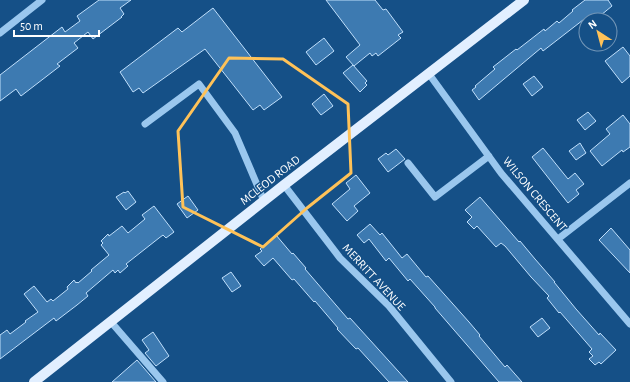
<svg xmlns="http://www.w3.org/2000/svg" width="630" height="382" viewBox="0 0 630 382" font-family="'Alegreya Sans',sans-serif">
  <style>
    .building { fill: #3d7ab1; stroke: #c0dffb }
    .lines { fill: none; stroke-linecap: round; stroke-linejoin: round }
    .minor { stroke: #9ac7ee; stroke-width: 7 }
    .major { stroke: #e2efff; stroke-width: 10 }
    .marked { fill: none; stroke: #ffc258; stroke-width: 3; stroke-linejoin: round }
    .labels { text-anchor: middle; stroke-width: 3; stroke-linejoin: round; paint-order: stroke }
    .street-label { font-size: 12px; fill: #fff; stroke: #155087 }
  </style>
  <rect width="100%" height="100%" fill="#155087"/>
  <path class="building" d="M99 0H131L120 8 124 14 121 17H122L93 39 88 32 74 43 78 48 57 64 60 66 21 96 16 89 0 101V75L62 27 65 32 80 21 77 16Z
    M326 0H375L383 10 386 9 403 32 398 35 401 38 378 56 376 53 372 56 370 53 354 66 346 57 360 45Z
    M585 0H608L612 6 595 20H583L543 51 541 48 479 100 472 90 476 87 475 86 495 69 493 67 516 49 517 50 544 29 545 31 557 21 559 23 573 11 572 10Z
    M213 8 282 97 264 110 260 105 253 110 205 49 143 93 139 88 133 92 120 72 178 28 182 32Z
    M324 38 334 51 316 65 306 52Z
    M623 47 630 56V76L622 83 605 61Z
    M353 65 367 81 365 83 367 85 360 92 343 73Z
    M534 76 543 87 532 96 523 84Z
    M324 94 333 106 321 115 312 104Z
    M588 112 596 121 585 130 577 120Z
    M623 115 630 124V147L623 152 622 150 602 166 590 151 610 134 606 129Z
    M580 143 586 153 576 160 569 151Z
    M543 148 568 179 575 173 584 184 576 190 579 194 568 203 532 157Z
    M396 149 405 159 388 172 378 159 386 153 388 155Z
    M356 175 370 193 354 206 358 211 347 221 332 204 350 189 346 183Z
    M128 191 136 202 126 210 116 197 124 192 125 193Z
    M188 196 198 210 187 218 177 204Z
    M480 197 519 242 520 241 535 259 555 282H554L576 309 599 335 600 333 616 350 601 364 599 362 595 365 589 359 593 356 589 352 592 349 560 312 559 313 547 298 549 296 531 277 505 246 501 243 496 247 477 226 474 229 467 222 472 217 465 210Z
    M154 206 174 232 166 238 163 235 159 238 126 264 128 266 120 273 118 270 115 273 113 270 86 293 88 296 77 305 56 321 54 318 0 359V335L7 330 10 334 26 322 25 321 38 312 24 294 34 286 47 302 51 299 53 301 68 289 67 287 74 280 76 283 77 282 78 283 92 271 91 270 109 255 101 245 103 243 101 241 108 234 109 236 122 226 128 233 145 219 142 215Z
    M370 224 380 235 382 233 402 258 407 254 426 277 428 276 469 322 480 335 479 336 505 367 507 365 522 382H499L435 308V307L410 279 408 281 389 258 386 261 369 239 364 243 357 235Z
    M611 228 630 250V273L599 240Z
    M276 235 292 254 293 253 306 268 305 269 348 319 350 318 408 382H389L358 348 356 349 337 329 338 328 315 301 314 302 294 279 292 280 273 258 264 266 255 256 262 251 260 249Z
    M231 272 241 286 232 292 222 278Z
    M542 318 550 328 538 337 530 327Z
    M153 332 169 356 156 366 145 353 149 350 142 340Z
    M137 360 156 382H112Z"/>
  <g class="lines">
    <path class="minor" d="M0 33 42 0
      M429 74 501 173 630 324
      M145 124 199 84 235 133 264 201
      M408 163 435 197 489 156
      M284 185 340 258 389 306 451 382
      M558 239 630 183
      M111 322 163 382"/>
    <path class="major" d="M34 382 284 185 524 0"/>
  </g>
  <path class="marked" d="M229 58 283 59 348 104 351 173 307 208 263 247 183 207 178 131Z"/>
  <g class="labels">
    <g class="street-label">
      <text transform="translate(270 180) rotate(-38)" y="4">MCLEOD ROAD</text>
      <text transform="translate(535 194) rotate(50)" y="4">WILSON CRESCENT</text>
      <text transform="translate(374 277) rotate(47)" y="4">MERRITT AVENUE</text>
    </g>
  </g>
  <g transform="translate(598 32) rotate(324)"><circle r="19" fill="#155087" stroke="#7396b7"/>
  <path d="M0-3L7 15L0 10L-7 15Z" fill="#ffc258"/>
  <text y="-6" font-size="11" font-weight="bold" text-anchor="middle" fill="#ffffff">N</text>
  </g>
  <path d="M14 30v6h85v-6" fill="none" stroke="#ffffff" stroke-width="2"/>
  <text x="20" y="30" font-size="12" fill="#ffffff" stroke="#155087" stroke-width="3" paint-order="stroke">50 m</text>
</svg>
